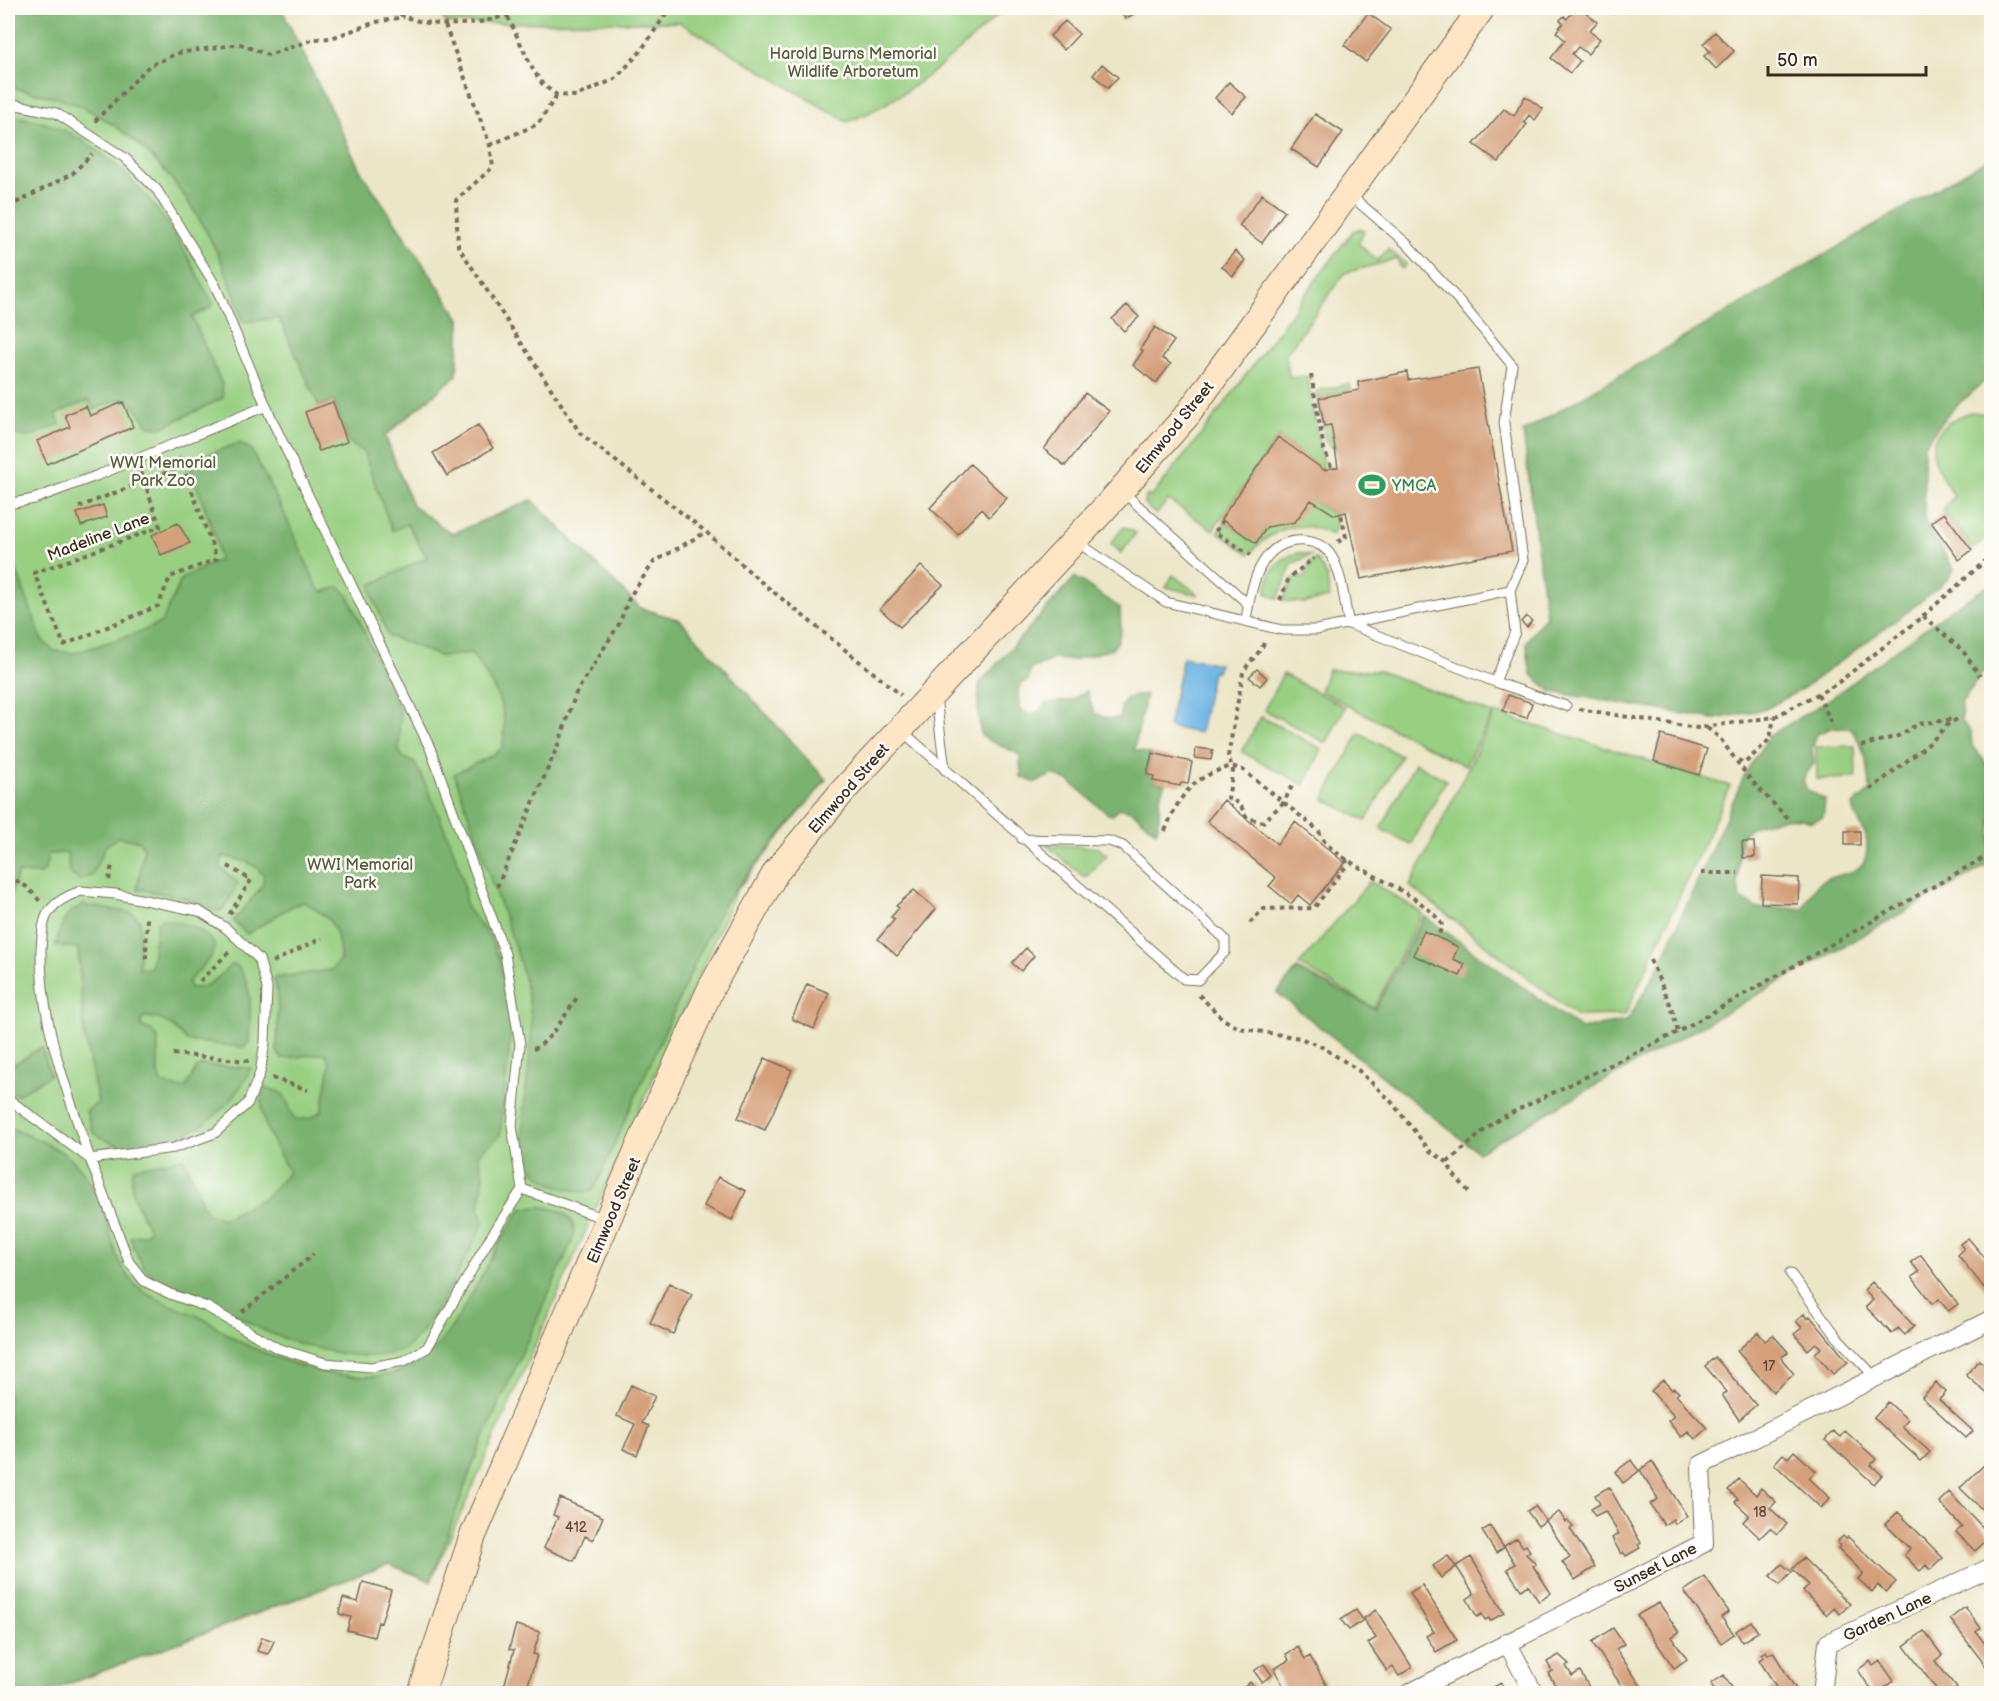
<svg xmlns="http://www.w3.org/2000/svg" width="1999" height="1701" viewBox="0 0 1999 1701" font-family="'Balsamiq Sans',sans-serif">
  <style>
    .green { fill: #98cf81; stroke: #6a7c50; stroke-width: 1.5 }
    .forest { fill: #7ab26f; stroke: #5a6e46; stroke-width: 1.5; fill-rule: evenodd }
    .water { fill: #6eb6e5; stroke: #547082; stroke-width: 1.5 }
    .building { fill: #d49f79 }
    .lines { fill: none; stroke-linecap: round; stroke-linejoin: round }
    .lane-casing { stroke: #796c5a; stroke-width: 11 }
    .street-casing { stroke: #796c5a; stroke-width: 20 }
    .secondary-casing { stroke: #796c5a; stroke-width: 28 }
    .path { stroke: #796c5a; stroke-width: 4; stroke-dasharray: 4.5 4.5; stroke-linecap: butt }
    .lane { stroke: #fff; stroke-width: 9 }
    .street { stroke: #fff; stroke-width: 18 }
    .secondary { stroke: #fde5c5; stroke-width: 26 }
    .labels { text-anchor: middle; stroke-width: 5; stroke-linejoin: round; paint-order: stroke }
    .number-label { font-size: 14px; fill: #614735 }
    .park-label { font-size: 16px; fill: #575c3c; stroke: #fdfcf7 }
    .street-label { font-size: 16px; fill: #3b2a1e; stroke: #fdfcf7 }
    .leisure-label { font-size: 16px; fill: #27864d; stroke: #fdfcf7; text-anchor: start }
  </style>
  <rect width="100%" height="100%" fill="#fdfcf7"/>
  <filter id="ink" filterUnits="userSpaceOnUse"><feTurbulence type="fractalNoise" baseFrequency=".0167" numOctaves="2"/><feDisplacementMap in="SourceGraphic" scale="12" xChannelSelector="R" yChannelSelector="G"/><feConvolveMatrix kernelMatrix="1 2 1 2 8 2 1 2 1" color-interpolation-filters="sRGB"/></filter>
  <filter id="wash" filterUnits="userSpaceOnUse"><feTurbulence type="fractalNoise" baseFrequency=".008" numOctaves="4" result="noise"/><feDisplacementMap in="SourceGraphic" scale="24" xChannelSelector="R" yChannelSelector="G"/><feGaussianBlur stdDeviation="1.35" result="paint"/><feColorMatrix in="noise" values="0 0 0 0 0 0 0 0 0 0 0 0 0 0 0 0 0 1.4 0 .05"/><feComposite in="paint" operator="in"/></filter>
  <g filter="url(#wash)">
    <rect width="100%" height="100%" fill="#ece6c8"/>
    <path class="green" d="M8 8H281L360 170 460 319 457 375 385 436 412 505 452 534 532 500 640 608 680 620 826 780 736 891 431 1581 389 1564 44 1693H8Z
      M437 8H1005C957 53 910 98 847 122L679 22 446 23Z
      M1359 229 1364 231 1358 243 1377 261 1388 249 1406 264 1404 268H1401L1397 259 1345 273 1285 355 1290 378 1307 376 1324 470 1278 437 1213 530 1168 500 1156 515 1144 503 1147 495 1151 497C1223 411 1285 319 1353 231Z
      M1348 384 1351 390 1319 398 1324 425H1331L1335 449 1326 443 1317 391Z
      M1971 412 1992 415 1991 535 1973 549 1943 510 1954 496C1929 460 1918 430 1971 412Z
      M1311 500 1335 515 1337 525 1332 535C1298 517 1274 528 1249 554L1218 532 1225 522 1256 542 1267 527Z
      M1124 527 1136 533 1121 553 1111 543Z
      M1300 553 1311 555 1292 564 1278 599 1266 593C1268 572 1277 557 1300 553Z
      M1316 559 1327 576 1329 598 1304 603 1283 601 1292 579 1305 577 1310 562Z
      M1173 575 1199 595 1166 587Z
      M1328 670 1380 671 1493 714 1465 766 1320 691Z
      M1283 674 1345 707 1326 743 1264 710Z
      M1495 713 1730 786 1625 1015 1577 1016 1410 886Z
      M1261 717 1322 749 1304 785 1242 752Z
      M1359 733 1401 756 1366 821 1324 799Z
      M1855 746 1856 778 1817 779 1816 747Z
      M1415 763 1446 780 1411 845 1381 829Z
      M1045 844 1098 848 1107 855 1087 876H1083Z
      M1370 881 1422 913 1374 1008 1299 965Z"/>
    <path class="forest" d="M8 8H281L360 170 460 319 457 375 385 436 412 505 452 534 532 500 640 608 680 620 826 780 725 902 704 943 597 1183 592 1191C570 1194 535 1182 527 1158 515 1119 535 1059 531 1017 526 970 509 930 493 886 480 848 468 811 454 774L491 756 502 748C511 709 493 684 471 653L442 657 388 636 372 594 371 585 427 557 407 524 392 531 364 453 348 442 334 401 319 406 279 318 243 322C219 238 168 149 86 109 65 98 38 94 15 88L8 40Z
      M8 116C81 120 139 180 177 238 190 259 200 282 213 303L212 307 192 317 222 384 223 398 161 428 149 426 132 403 119 399 93 410 89 400 56 414 60 424 29 437 8 434Z
      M1991 157V376L1950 411 1924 445V520L1954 569 1948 579 1915 606 1805 687 1766 709 1715 719 1552 692 1531 674 1526 642 1546 616 1523 432Z
      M239 443 251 449 284 513 318 588 323 592 339 587 348 595 400 712 399 752 404 758 415 763 426 785 454 851 463 879 466 907 489 936 500 961 512 1021 500 1136 478 1154 484 1177 479 1209 484 1222C469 1251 432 1328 408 1346 376 1371 287 1343 255 1326 238 1318 224 1305 208 1298 190 1290 169 1288 153 1276 141 1268 135 1250 130 1237L146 1234 149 1230C140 1210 126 1190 134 1168L184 1158 206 1212 223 1219 266 1197 289 1172C275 1147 255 1117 264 1088 293 1093 283 1099 295 1120L310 1118 322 1111 330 1064 326 1054C310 1053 297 1059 281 1058L277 1051 278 996 274 978 331 970 340 960C339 927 332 918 304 902L292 906 247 934 233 921 262 887 264 876 257 868 247 862 223 856 220 867 238 883 224 909 218 912 181 897 137 889 144 848 139 841 118 837 105 847 92 876 79 880 69 873 67 853 48 854 45 870 41 874 18 873 11 893 8 896V547L42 640 54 651 75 653 143 631 162 622 182 578 219 560 216 539 188 461Z
      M1075 577 1120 608 1121 631 1117 643 1111 649 1074 660 1054 659 1031 669 1028 681 1021 683 1018 692 1020 710 1030 715 1039 711 1045 704 1072 700 1087 691 1094 713 1109 719 1121 717V706L1127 698 1146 694 1134 750 1151 754 1147 774 1154 776 1153 781 1165 784C1155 800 1163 817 1156 832L1132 811 1118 808 1113 815 1108 814 1070 782 1053 774 1036 783 1021 777 1020 755C1007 746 994 746 981 735L978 712 979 684Z
      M1991 584V660L1961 703 1962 722 1971 732 1972 746 1991 769V863L1478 1152 1277 993 1297 969 1375 1009 1424 916 1581 1029 1627 1021 1657 971 1746 772 1769 736 1827 701 1951 609ZM1833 727 1850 728C1865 746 1869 767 1870 790L1853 805C1854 820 1866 827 1867 843 1869 881 1837 869 1818 884 1812 890 1807 901 1803 908H1756L1740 897 1737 882 1741 837C1751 821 1794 814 1811 822L1823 817 1825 800 1806 789 1803 779 1814 763 1812 749 1817 734Z
      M83 905 132 913 140 921 139 968 145 969 151 967 157 922 163 919C184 924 203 926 215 946L211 957 188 982 190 988C207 990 220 976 231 965H237C255 986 250 1018 249 1043L243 1047 187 1041C174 1027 165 1017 144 1017L141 1022 142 1027 151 1030 158 1038V1073L161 1083 179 1088 186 1087 197 1067 202 1065 251 1068C229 1122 145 1173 93 1132L86 1111 98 1103 84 1035 78 948 56 946C59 927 64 913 83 905Z
      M42 1047 50 1075 17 1095 8 1088V1068Z
      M8 1127C70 1152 87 1160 108 1226 113 1243 117 1262 128 1276 145 1300 176 1305 202 1318 215 1324 227 1335 240 1342 293 1367 379 1399 429 1354 466 1321 489 1250 522 1209 543 1204 577 1208 574 1237L477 1453 431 1581 389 1564 44 1693H8Z"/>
    <path class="water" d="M1183 657 1219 664 1217 672H1212L1200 733 1168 727Z"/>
    <g id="blocks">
      <path class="building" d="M1118 8H1132L1135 13 1125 19Z
        M1576 8H1580L1597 22 1589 31 1600 39 1588 54 1578 47 1572 54 1580 61 1570 73 1551 58 1565 40 1556 32 1563 23 1560 20 1564 16 1567 19Z
        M1605 8H1619L1614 14Z
        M1368 13 1391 30 1366 62 1344 45Z
        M1065 21 1079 34 1064 50 1050 36Z
        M1715 32 1734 51 1716 69 1704 56 1710 51 1703 44Z
        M1102 64 1118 77 1108 88 1093 75Z
        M1229 82 1246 97 1232 113 1215 98Z
        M1525 96 1543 109 1535 120 1529 115 1524 122 1527 124 1499 162 1474 144 1504 109 1514 116Z
        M1315 114 1343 132 1319 167 1291 149Z
        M1262 194 1285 211 1262 243 1239 226Z
        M1235 251 1245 260 1233 276 1222 267Z
        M1127 305 1139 317 1124 331 1112 319Z
        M1155 327 1174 341 1162 358 1171 364 1156 383 1133 365 1143 351 1140 349Z
        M1478 369 1512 551 1361 579 1346 512 1335 515 1311 500 1295 522 1267 527 1256 543 1221 519 1278 437 1324 470 1338 467 1331 425 1324 426 1319 398 1359 390 1358 382 1407 372 1408 380Z
        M1085 393 1109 411 1065 466 1044 449Z
        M123 402 133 427 47 464 37 441 70 427 65 415 86 406 90 416Z
        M333 402 347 442 319 451 305 412Z
        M478 425 493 448 447 476 433 453Z
        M970 464 1007 498 989 517 981 509 958 534 930 508Z
        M103 505 107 517 81 526 77 513Z
        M1944 513 1972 550 1959 560 1931 522Z
        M178 523 190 543 161 555 152 535Z
        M921 566 943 585 900 627 880 609Z
        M1526 616 1532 621 1527 627 1521 622Z
        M1257 669 1267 678 1260 686 1249 677Z
        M1508 695 1532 703 1527 718 1503 711Z
        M1661 735 1707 749 1699 775 1654 761Z
        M1196 748 1213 750 1211 760 1195 758Z
        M1152 753 1192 762 1188 784 1181 783 1180 786 1153 781 1154 776 1147 774Z
        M1224 800 1277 844 1295 822 1345 863 1310 905 1298 895 1291 904 1269 886 1276 878 1207 821Z
        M1845 831H1860V845H1845Z
        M1742 842H1754L1755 857 1743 858Z
        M1762 876 1799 878 1798 904 1761 903Z
        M914 890 936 909 897 956 878 939 895 919 891 917 899 908 896 906Z
        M1424 931 1458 947 1453 959 1465 964 1460 976 1413 955Z
        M1026 948 1034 956 1021 971 1012 963Z
        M807 984 829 993 814 1029 792 1019Z
        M765 1058 792 1070 765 1130 738 1118Z
        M718 1177 746 1191 732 1220 704 1206Z
        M1968 1238 1992 1266V1291L1989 1294 1958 1255 1964 1249 1960 1244Z
        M1921 1255 1958 1304 1948 1311 1939 1299 1932 1304 1912 1277 1919 1272 1911 1262Z
        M1872 1282 1914 1326 1905 1335 1898 1328 1892 1334 1866 1307 1873 1300 1864 1290Z
        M669 1283 692 1294 673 1334 650 1323Z
        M1804 1314 1807 1319 1810 1316 1848 1362 1833 1374 1815 1353 1821 1348 1816 1343 1808 1350 1794 1334 1802 1328 1796 1321Z
        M1758 1332 1765 1341 1773 1335 1788 1352 1781 1358 1794 1374 1773 1392 1737 1351Z
        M1715 1357 1756 1405 1739 1420 1722 1395 1727 1392 1705 1366Z
        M1979 1360 1992 1371V1398L1966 1375Z
        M1663 1380 1672 1390 1674 1388 1679 1393 1676 1395 1707 1428 1695 1439 1688 1431 1681 1437 1668 1421 1674 1416 1651 1391Z
        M1936 1383 1946 1392 1939 1400 1973 1431 1966 1438 1922 1397Z
        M631 1385 655 1396 642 1423 649 1426 637 1455 623 1449 635 1424 617 1416Z
        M1888 1402 1908 1420 1902 1427 1930 1452 1921 1461 1874 1418Z
        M1833 1431 1840 1437 1845 1431 1876 1459 1871 1465 1882 1475 1874 1484 1825 1440Z
        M1794 1451 1816 1471 1809 1478 1830 1498 1821 1508 1774 1464 1783 1454 1788 1458Z
        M1631 1460 1639 1471 1623 1483 1615 1472Z
        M1652 1461 1687 1516 1675 1524 1673 1519 1664 1525 1650 1504 1658 1499 1640 1470Z
        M1987 1462 1992 1467V1519L1960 1488Z
        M1739 1479 1756 1495 1761 1488 1776 1502 1770 1508 1787 1524 1777 1534 1770 1528 1760 1538 1743 1522 1749 1515 1735 1502 1738 1499 1728 1490Z
        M1609 1487 1641 1543 1638 1545 1640 1548 1626 1556 1623 1552 1621 1554 1612 1538 1619 1534 1605 1511 1595 1516 1591 1509 1600 1504 1595 1495Z
        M1949 1492 1991 1536 1975 1551 1956 1532 1962 1527 1939 1502Z
        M560 1498 603 1517 593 1540 585 1536 574 1561 544 1548 558 1517 553 1515Z
        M1535 1506 1546 1521 1538 1526 1527 1511Z
        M1559 1512 1566 1522 1568 1521 1573 1527 1570 1529 1595 1567 1575 1580 1562 1562 1570 1557 1546 1521Z
        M1898 1512 1943 1558 1930 1570 1926 1565 1920 1571 1904 1555 1910 1549 1885 1524Z
        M1490 1526 1504 1548 1496 1553 1482 1531Z
        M1843 1536 1846 1539 1848 1537 1896 1582 1886 1592 1878 1585 1872 1592 1858 1579 1863 1573 1838 1548 1840 1546 1837 1542Z
        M1517 1538 1523 1547 1526 1545 1530 1551 1526 1554 1536 1564 1533 1566 1551 1593 1539 1602 1528 1585 1521 1590 1507 1569 1515 1564 1504 1546Z
        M1448 1556 1456 1567 1441 1578 1433 1566Z
        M1471 1557 1504 1613 1490 1621 1489 1618 1485 1620 1482 1614 1477 1617 1467 1599 1474 1594 1456 1566Z
        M1803 1558 1850 1604 1840 1614 1834 1608 1827 1615 1803 1591 1809 1585 1792 1569Z
        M1782 1564 1792 1572 1780 1585 1770 1576Z
        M1705 1577 1729 1612 1721 1617 1734 1634 1721 1643 1684 1591Z
        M363 1582 391 1590 381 1623 378 1622 374 1637 347 1630 351 1617 339 1614 343 1598 358 1602Z
        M1422 1585 1457 1640 1436 1652 1426 1636 1434 1632 1410 1593Z
        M1659 1603 1679 1632 1672 1637 1687 1659 1674 1668 1637 1615Z
        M1965 1607 1981 1628 1976 1632 1992 1653V1666L1988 1669 1950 1619Z
        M1356 1610 1363 1620 1349 1630 1341 1620Z
        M1376 1610 1412 1667 1399 1676 1393 1667 1387 1671 1368 1643 1376 1638 1363 1619Z
        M1751 1621 1758 1632 1742 1642 1736 1631Z
        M516 1625 540 1632 533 1654 537 1655 525 1694H502L514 1650 509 1649Z
        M1613 1628 1624 1644 1616 1649 1641 1686 1630 1694H1627L1592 1642Z
        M1924 1631 1942 1655 1935 1661 1957 1688 1949 1694H1940L1904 1646Z
        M262 1637 274 1641 268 1654 257 1651Z
        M1298 1647 1305 1659 1310 1656 1331 1694H1288L1274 1669 1289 1660 1286 1654Z
        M1766 1651 1768 1655 1773 1652 1799 1694H1771L1769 1690 1776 1686 1759 1660 1764 1657 1761 1654Z
        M1559 1655 1569 1664 1566 1666 1572 1676 1580 1671 1590 1689 1583 1694H1565L1561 1688 1558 1690 1548 1673 1552 1671 1547 1662Z
        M1870 1661 1873 1666 1880 1661 1894 1681 1886 1687 1891 1694H1874L1858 1670Z
        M1264 1664 1272 1675 1262 1682 1254 1671Z
        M1724 1675 1736 1694H1717L1711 1684Z
        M1250 1682 1260 1694H1237Z
        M1501 1683 1507 1694H1481Z"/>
    </g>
  </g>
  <g filter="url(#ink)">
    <use href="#blocks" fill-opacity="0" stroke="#796c5a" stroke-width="1.5"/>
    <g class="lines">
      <defs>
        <path id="lane" d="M8 103 56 113 125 158 157 190 215 285 272 420 430 748 505 954 520 1044 512 1126 522 1189 490 1238 427 1348 404 1361 371 1367 325 1363 277 1348 207 1307 170 1294 144 1281 129 1262 90 1159 8 1099
          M1123 492 1248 604
          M8 504 34 499 96 476 266 406
          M1077 542 1166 602 1282 630H1317L1510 590 1523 560 1504 423 1512 365 1461 303 1407 244 1349 194
          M1246 620C1251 586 1260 538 1305 541 1317 542 1326 547 1332 557 1343 576 1344 603 1349 624L1495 682 1515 632 1510 590
          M1495 682 1566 706
          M936 698 945 770
          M902 731 1184 979 1198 980 1225 952V939L1123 846 1109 841 1022 839
          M81 891 115 894 199 911 226 928 259 959 267 988 265 1042 260 1073 248 1103 215 1133 174 1148 90 1159C67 1090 40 1023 41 950 42 937 42 920 50 910 58 900 69 895 81 891Z
          M522 1189 605 1219
          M1790 1273 1838 1338 1875 1377"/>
        <path id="street" d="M1507 1642 1534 1694
          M1408 1694 1704 1543 1701 1465 1992 1319
          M1822 1694 1828 1643 1992 1567"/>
        <path id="secondary" d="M421 1694 472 1538 637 1151 712 986 776 872 843 791 1115 497 1188 414 1482 8"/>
      </defs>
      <use href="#lane" class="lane-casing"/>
      <use href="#street" class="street-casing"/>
      <use href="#secondary" class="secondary-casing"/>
      <path class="path" d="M392 8C420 34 493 25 524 8
        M508 17 532 68 543 85 557 95 576 96 615 79 640 52 670 8
        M445 25 490 145 493 167 456 200 458 246 580 433 706 532 760 581 901 695
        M95 121 149 66 178 53 240 44 268 55 315 39 331 38 376 22 404 17
        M490 145 538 124 557 95
        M8 207 72 174 92 154
        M1311 375 1324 449 1332 469
        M141 472 160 527 34 573 64 645 158 606 170 577 217 559 179 456
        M79 507 183 466
        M1223 520 1215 532 1251 555
        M1338 542 1346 537 1341 514
        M1280 600 1289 578 1314 558
        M1923 616 1963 651 1980 676
        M1264 643C1258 656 1249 661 1243 673L1228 756 1233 771 1228 798 1240 804 1247 818 1263 822 1284 802 1293 784
        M1818 694 1833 727
        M1579 709 1697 728 1774 717 1835 685 1923 616 1992 555
        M1707 728 1719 737 1749 778 1788 819
        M1861 746 1898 736 1918 724 1955 719
        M1738 760 1745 763 1770 739 1774 717
        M1870 790 1931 742 1947 725 1961 717
        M1165 831C1180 794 1192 777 1232 766L1243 770 1319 831C1328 864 1421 888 1442 925L1438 938
        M228 866 251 880 229 915
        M1701 873H1738
        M8 876 27 887 40 901
        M109 880 112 865
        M497 887 560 740 576 693 619 624 630 596 654 562 706 532
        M1250 923 1263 909 1314 908 1347 865 1346 859
        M146 959 147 914
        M1650 960 1671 1006 1678 1032
        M273 962 322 938
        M200 981 231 950
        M1199 995 1223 1019 1239 1028 1300 1038 1322 1047 1358 1070 1390 1100 1430 1151 1447 1162 1453 1174 1469 1192
        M533 1049C548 1045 569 1009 578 996
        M173 1054 249 1061
        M272 1078 308 1090
        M1447 1162C1467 1148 1480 1131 1501 1118L1678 1032 1992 853
        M242 1312 314 1254"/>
      <use href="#lane" class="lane"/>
      <use href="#street" class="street"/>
      <use href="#secondary" class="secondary"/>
    </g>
  </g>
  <defs>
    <symbol id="stadium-bare" viewBox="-9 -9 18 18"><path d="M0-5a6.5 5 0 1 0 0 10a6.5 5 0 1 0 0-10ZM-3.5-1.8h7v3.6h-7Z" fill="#2e9e5b" stroke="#fdfcf7" stroke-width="2.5" paint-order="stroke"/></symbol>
  </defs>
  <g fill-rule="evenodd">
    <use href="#stadium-bare" x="1353" y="466" width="38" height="38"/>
  </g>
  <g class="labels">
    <g class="number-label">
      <text x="1769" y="1371">17</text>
      <text x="1760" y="1517">18</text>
      <text x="576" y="1532">412</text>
    </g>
    <g class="park-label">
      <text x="853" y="59">Harold Burns Memorial<tspan x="853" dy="18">Wildlife Arboretum</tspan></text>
      <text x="163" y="468">WWI Memorial<tspan x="163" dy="18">Park Zoo</tspan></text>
      <text x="360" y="870">WWI Memorial<tspan x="360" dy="18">Park</tspan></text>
    </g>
    <g class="street-label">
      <text transform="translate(1174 427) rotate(-51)" y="6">Elmwood Street</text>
      <text transform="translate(98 536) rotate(-21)" y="6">Madeline Lane</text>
      <text transform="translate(848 788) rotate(-49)" y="6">Elmwood Street</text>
      <text transform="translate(613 1210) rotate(-67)" y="6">Elmwood Street</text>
      <text transform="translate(1655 1567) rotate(-27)" y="6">Sunset Lane</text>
      <text transform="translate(1887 1616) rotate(-25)" y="6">Garden Lane</text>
    </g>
    <g class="leisure-label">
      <text x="1392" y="491">YMCA</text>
    </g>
  </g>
  <rect width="1999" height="1701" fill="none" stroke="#fdfcf7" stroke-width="30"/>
  <path d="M1768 66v9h158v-9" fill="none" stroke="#3b2a1e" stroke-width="3"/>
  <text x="1777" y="66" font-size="18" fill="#3b2a1e" stroke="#fdfcf7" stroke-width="4.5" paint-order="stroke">50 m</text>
</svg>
